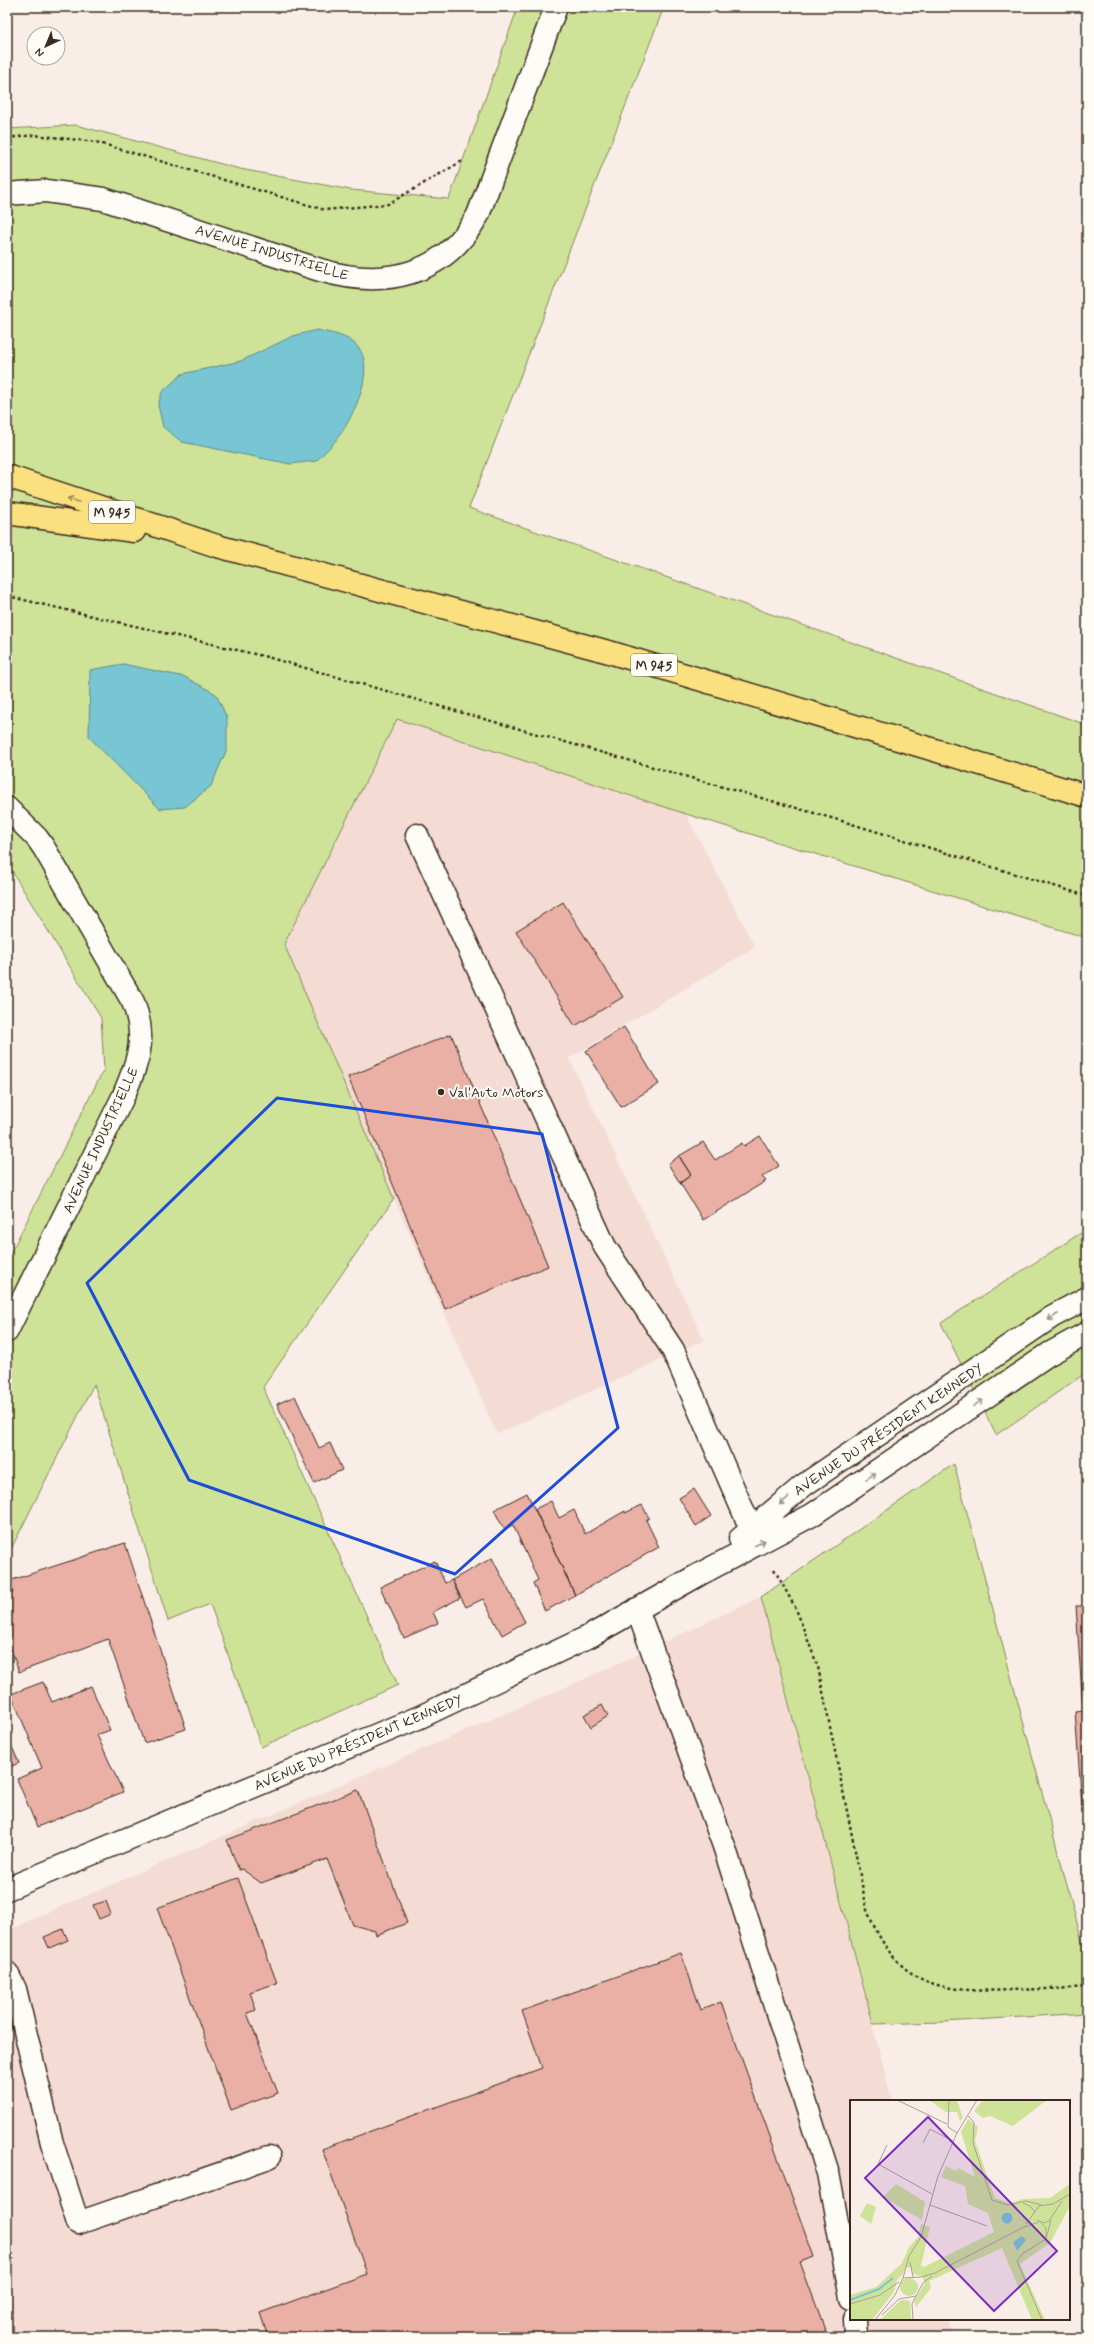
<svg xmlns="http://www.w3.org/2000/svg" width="1094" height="2344" viewBox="0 0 1094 2344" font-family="Mynerve,sans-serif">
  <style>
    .built { fill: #f4dbd3 }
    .green { fill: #cee398; stroke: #84865b }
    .water { fill: #78c6d4; stroke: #60888b }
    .building { fill: #eab0a5; stroke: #3b2a1e }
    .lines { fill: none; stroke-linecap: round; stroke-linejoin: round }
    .minor-casing { stroke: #3b2a1e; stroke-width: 25 }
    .major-casing { stroke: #3b2a1e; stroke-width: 25 }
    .path { stroke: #3b2a1e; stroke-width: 2.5; stroke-dasharray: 3 3; stroke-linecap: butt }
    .minor { stroke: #fdfcf7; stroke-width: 22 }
    .major { stroke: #fbe080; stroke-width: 22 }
    .oneway { stroke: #9b854f }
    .oneway2 { stroke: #9c938a }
    .marked { fill: none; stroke: #1d4ed8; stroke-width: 3; stroke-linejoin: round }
    .poi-dot { fill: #3b2a1e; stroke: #fdfcf7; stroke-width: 1.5 }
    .labels { text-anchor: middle; stroke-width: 4; stroke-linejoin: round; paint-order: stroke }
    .shield { fill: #fdfcf7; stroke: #75695f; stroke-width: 1 }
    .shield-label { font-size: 13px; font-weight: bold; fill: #3b2a1e }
    .street-label { font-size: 14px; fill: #3b2a1e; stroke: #fdfcf7 }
    .poi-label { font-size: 14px; fill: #3b2a1e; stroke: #fdfcf7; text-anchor: start }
    .inset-river { fill: none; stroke: #78c6d4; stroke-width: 2 }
    .inset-road { fill: none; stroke: #ad9f97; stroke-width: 1 }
    .view { fill: #7b2cbf; fill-opacity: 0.15; stroke: #7b2cbf; stroke-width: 2 }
    .inset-edge { fill: none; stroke: #3b2a1e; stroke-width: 2 }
  </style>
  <rect width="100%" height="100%" fill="#f9ede7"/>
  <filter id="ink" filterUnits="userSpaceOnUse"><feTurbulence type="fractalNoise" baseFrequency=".025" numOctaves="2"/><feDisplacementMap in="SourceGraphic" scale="8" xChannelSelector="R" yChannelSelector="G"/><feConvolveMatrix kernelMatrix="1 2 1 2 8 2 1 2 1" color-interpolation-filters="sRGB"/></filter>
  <g filter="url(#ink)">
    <path class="built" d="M397 719 686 814 755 947 569 1058 704 1340 497 1434 283 944Z
      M761 1597 892 2101H851V2319H947L952 2337H7V1932L30 1920 578 1682Z"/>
    <path class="green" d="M518 7H664L469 508 1087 725V938L686 814 397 719 284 944 394 1199 263 1387 398 1685 261 1747 210 1604 168 1621 94 1384 7 1557V1260L104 1069 101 1018 7 863V129L76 125 240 169 351 190 449 199Z
      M1087 1229V1372L996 1435 941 1323Z
      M954 1464 1087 1960V2013L944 2022 873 2024 761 1597Z"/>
    <path class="water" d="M317 330C330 333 347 335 357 346 377 367 354 416 339 436 333 445 324 453 316 461L290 464 182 442 163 427 158 405 162 392 182 374 241 361 293 336Z
      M123 664 185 677 216 694 227 718V749L211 786 185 807 160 809 89 737 90 670Z"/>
    <path class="building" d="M563 902 623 997 575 1026 516 931Z
      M624 1027 659 1084 621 1107 586 1051Z
      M451 1034 548 1266 445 1309 348 1077Z
      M760 1136 779 1166 762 1177 766 1181 703 1220 680 1183 691 1175 679 1156 703 1142 715 1160 742 1143 744 1146Z
      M679 1156 691 1175 680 1183 668 1164Z
      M295 1396 319 1448 330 1443 342 1470 314 1483 277 1404Z
      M694 1489 711 1516 696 1526 679 1498Z
      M527 1493 575 1595 545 1611 533 1583 538 1580 513 1525 504 1529 494 1510Z
      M551 1501 559 1518 574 1510 585 1534 625 1511V1513L642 1505 649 1518 646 1520 659 1547 575 1595 535 1509Z
      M125 1543 186 1729 144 1743 108 1639 19 1672 7 1638V1595L13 1592 9 1581Z
      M492 1558 525 1622 502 1635 483 1599 466 1607 452 1580Z
      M435 1561 445 1583 452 1580 460 1598 433 1612 438 1623 404 1638 380 1587Z
      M1076 1606H1087V1834H1084L1075 1711 1083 1710Z
      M43 1682 52 1702 91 1686 110 1730 97 1735 123 1792 37 1827 17 1779 42 1768 11 1694Z
      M602 1705 608 1716 591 1727 584 1715Z
      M9 1740 19 1763 7 1768V1741Z
      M358 1790 407 1923 376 1935 375 1931 353 1925 327 1859 261 1883 242 1869 239 1870 227 1840Z
      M238 1878 277 1983 250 1992 256 2010 247 2013 278 2093 231 2110 157 1908Z
      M106 1901 111 1914 99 1919 93 1905Z
      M63 1929 68 1940 49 1948 44 1937Z
      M681 1953 701 2010 721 2002 814 2257 800 2262 828 2337H268L260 2313 367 2274 322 2149 542 2068 522 2011Z"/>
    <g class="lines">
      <defs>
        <path id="minor" d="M7 194 46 191 103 199 320 270C384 289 444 276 478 215L556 7
          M7 808 37 838 44 848 133 1002C148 1040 137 1063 123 1097L7 1331
          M417 835 605 1247 673 1350 751 1529
          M740 1539 804 1485 1053 1316 1087 1298
          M637 1609 724 1846 828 2173 851 2298
          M7 1889 420 1717 592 1635 700 1574 812 1515 1049 1354 1087 1333
          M7 1973 15 1989 52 2143 78 2223 269 2157
          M855 2319 856 2337"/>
        <path id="major" d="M7 476 217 546 609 652 1087 796
          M7 513 134 531"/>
      </defs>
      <use href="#minor" class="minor-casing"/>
      <use href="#major" class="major-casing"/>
      <path class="path" d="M7 138 34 135 96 142 325 210 388 204 464 160
        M7 596 267 657 842 821 1087 896
        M774 1569 796 1609 818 1667 867 1910C897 1985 936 1993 1011 1990 1036 1989 1062 1989 1087 1987"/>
      <use href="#minor" class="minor"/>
      <use href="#major" class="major"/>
    </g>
    <defs><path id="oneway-shaft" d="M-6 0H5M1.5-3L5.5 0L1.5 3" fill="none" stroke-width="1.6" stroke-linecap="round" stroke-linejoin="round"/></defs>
    <use class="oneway" href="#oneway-shaft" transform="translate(73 500) rotate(-161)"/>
    <g class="oneway2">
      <use href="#oneway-shaft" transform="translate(1053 1317) rotate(147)"/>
      <use href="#oneway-shaft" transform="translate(978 1403) rotate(-34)"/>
      <use href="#oneway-shaft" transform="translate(871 1476) rotate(-34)"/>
      <use href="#oneway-shaft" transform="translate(784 1501) rotate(141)"/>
      <use href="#oneway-shaft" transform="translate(760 1543) rotate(-27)"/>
    </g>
  </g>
  <path class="marked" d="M277 1098 542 1134 618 1428 455 1574 189 1480 87 1283Z"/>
  <circle class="poi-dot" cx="441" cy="1092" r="4"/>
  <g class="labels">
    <g class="shield">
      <rect x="89" y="501" width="46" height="22" rx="3"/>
      <rect x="631" y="654" width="46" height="22" rx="3"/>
    </g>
    <g class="shield-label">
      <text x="112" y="517">M 945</text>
      <text x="654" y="670">M 945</text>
    </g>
    <g class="street-label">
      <text transform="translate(272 252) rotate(17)" y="5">AVENUE INDUSTRIELLE</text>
      <text transform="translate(100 1140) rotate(-65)" y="5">AVENUE INDUSTRIELLE</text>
      <text transform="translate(888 1429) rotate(-34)" y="5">AVENUE DU PRÉSIDENT KENNEDY</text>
      <text transform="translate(358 1742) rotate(-23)" y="5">AVENUE DU PRÉSIDENT KENNEDY</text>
    </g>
    <g class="poi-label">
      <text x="449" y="1097">Val'Auto Motors</text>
    </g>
  </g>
  <g transform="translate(850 2100)">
    <rect width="220" height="220" fill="#f9ede7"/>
    <path d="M79 0H107L113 18 110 21 107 12H96ZM133 0H197L163 26 140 16 133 18 124 11ZM118 19 128 27 125 41 145 98 160 103 173 99 200 98 220 84V106L200 143 170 164 195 220H182L152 148 79 181 81 188 66 207 64 201 75 183 72 176 63 174 61 168 56 167 53 174 47 180 44 192 22 220H0V195L26 187 52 163 59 147 68 137 71 124 80 127 71 166 74 167 144 132 138 113 118 104 115 86 91 77 96 66 106 71 108 68 125 77 111 32ZM46 84 75 102 72 120 33 97ZM17 103 26 107 21 124 10 116ZM50 187a9 9 0 1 1 18 0a9 9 0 1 1-18 0ZM51 200 60 201 61 220H30Z" fill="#cee398"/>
    <path d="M151.5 118a5.5 5.5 0 1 1 11 0a5.5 5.5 0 1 1-11 0ZM172 136 176 140 167 151 163 142Z" fill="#78c6d4"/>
    <path class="inset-river" d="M0 200 29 189 43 178"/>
    <path class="inset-road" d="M47 0 97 24M99 0 98 27 107 33M117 15 124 22 123 43 142 100 158 105 176 101 192 105M73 43 80 29 103 41M37 45 28 64 82 94M173 103 180 106 185 112M80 105 137 126M187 120 194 123 199 121 212 101M191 123 196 128V137M176 124 189 106 203 104 220 94M60 162 63 177M53 178 59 156 71 137 88 76 107 33 127 0M0 204 30 195 49 182M32 215 49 199 66 196 73 183 82 176M25 220 45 195 53 178 71 177 85 173 174 127 189 122M63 220 62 204 66 196M192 220 167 161 172 154 196 139 201 120"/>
    <path class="view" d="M78 17 207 151 144 211 15 78Z"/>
    <rect width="220" height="220" class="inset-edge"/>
  </g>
  <rect width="1094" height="2344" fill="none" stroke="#fdfcf7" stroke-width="24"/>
  <rect x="12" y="12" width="1070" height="2320" fill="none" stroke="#3b2a1e" stroke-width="1.5" filter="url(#ink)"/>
  <g transform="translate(46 46) rotate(224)"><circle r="19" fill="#fdfcf7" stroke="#afa8a0"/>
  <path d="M0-3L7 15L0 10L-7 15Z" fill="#3b2a1e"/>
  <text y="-6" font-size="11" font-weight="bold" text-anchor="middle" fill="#3b2a1e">N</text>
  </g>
</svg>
